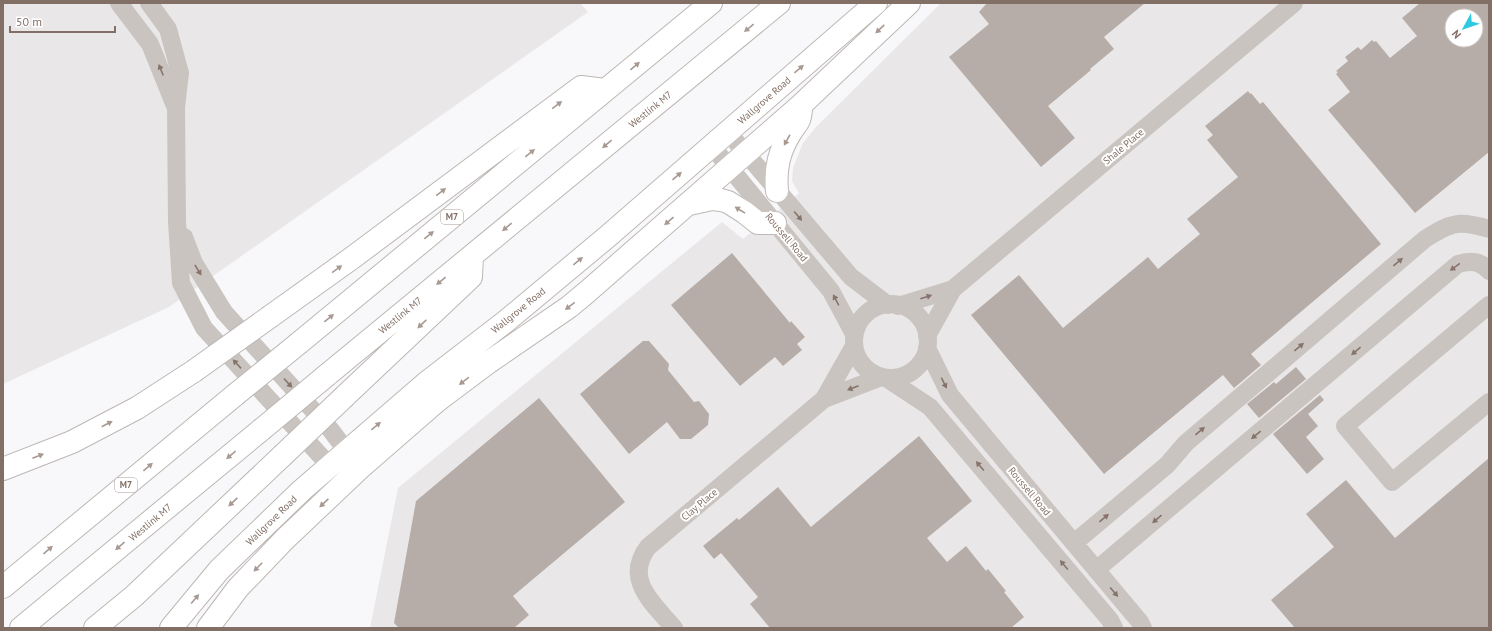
<svg xmlns="http://www.w3.org/2000/svg" width="1492" height="631" viewBox="0 0 1492 631" font-family="'PT Sans',sans-serif">
  <style>
    .built { fill: #e9e7e8; fill-rule: evenodd }
    .building { fill: #b7ada8; fill-rule: evenodd }
    .lines { fill: none; stroke-linecap: round; stroke-linejoin: round }
    .major-casing { stroke: #beb8b5; stroke-width: 24 }
    .highway-casing { stroke: #bdb7b4; stroke-width: 24 }
    .minor { stroke: #cac4c1; stroke-width: 18 }
    .major { stroke: #fff; stroke-width: 22 }
    .highway { stroke: #fff; stroke-width: 22 }
    .highway-bridge-casing { stroke: #bdb7b4; stroke-width: 24; stroke-linecap: butt }
    .highway-bridge { stroke: #fff; stroke-width: 22 }
    .oneway { fill: #a89a93 }
    .oneway2 { fill: #86736a }
    .labels { text-anchor: middle; stroke-width: 4; stroke-linejoin: round; paint-order: stroke }
    .shield { fill: #fff; stroke: #a89a93; stroke-width: 1 }
    .shield-label { font-size: 9px; font-weight: bold; fill: #826f65 }
    .street-label { font-size: 10px; fill: #826f65; stroke: #fff }
  </style>
  <rect width="100%" height="100%" fill="#f8f8fa"/>
  <path class="built" d="M3 3H580L588 12 169 307 3 384Z
    M941 3H1489V628H370L398 488 722 222 743 239 799 193 792 181 793 168 803 143 817 126ZM1452 16H1476V40H1452Z"/>
  <path class="building" d="M987 3H1145L1104 37 1114 49 1090 69 1091 70 1048 106 1075 138 1041 167 949 57 989 24 979 12Z
    M1420 3H1489V152L1415 213 1328 110 1350 92 1336 74 1338 72 1336 71 1348 61 1345 57 1358 47 1361 50 1372 40 1374 42 1376 41 1390 58 1417 36 1402 18ZM1452 16H1476V40H1452Z
    M1248 91 1250 94 1251 93 1260 104 1263 102 1381 244 1251 354 1261 365 1234 388 1223 375 1104 474 971 315 1019 275 1063 328 1148 257 1158 269 1200 234 1187 219 1238 177 1207 140 1213 135 1205 126Z
    M732 253 790 323 791 321 805 337 797 344 802 350 783 366 775 357 740 386 671 305Z
    M643 341H649L669 364 668 370 694 402 699 401 709 414 708 425 691 439H680L667 422 629 454 580 394Z
    M1296 367 1306 379 1259 418 1247 404 1274 382 1276 384Z
    M1320 395 1324 400 1308 414 1318 426 1306 437 1324 459 1307 474 1273 434Z
    M539 398 625 502 513 596 529 615 514 628H399L394 623 416 501Z
    M919 436 972 501 927 538 947 562 966 546 986 571 988 569 1006 591 1004 592 1024 617 1011 628H770L750 604 758 597 721 553 714 559 703 546 737 518 739 520 778 487 811 527Z
    M1489 458V628H1295L1271 600 1334 547 1306 514 1346 480 1395 538Z"/>
  <g class="lines">
    <defs>
      <path id="major" d="M777 191C775 168 779 151 791 132 797 122 800 123 801 110
        M689 204 712 199 721 200 728 202 744 212 758 223H775
        M171 628 219 570 302 490 426 383 505 322 607 237 876 3
        M208 628 238 588 285 539 360 468 437 401 489 362 569 307 587 292 801 105 909 3"/>
      <path id="highway" d="M271 316 352 258 581 87 605 90
        M299 343 711 3
        M327 375 779 3
        M345 396 471 277 472 256
        M3 469 72 442 137 408 194 371
        M3 587 235 395
        M21 628 261 430
        M95 628 134 596 282 456"/>
    </defs>
    <use href="#major" class="major-casing"/>
    <use href="#highway" class="highway-casing"/>
    <path class="minor" d="M119 3 150 44 175 106
      M149 3 168 29 180 73 176 107 177 222 181 283 204 328 339 476
      M727 131 851 277 888 305
      M711 145 831 291 854 334
      M184 237 194 263 224 312 330 429 355 462
      M854 341a37 37 0 1 1 74 0a37 37 0 1 1-74 0Z
      M1489 305 1345 426 1392 482 1489 402
      M898 306 953 289
      M927 336 953 289 1294 3
      M927 348 950 395 1140 622 1143 628
      M886 378 930 407 1110 620 1114 628
      M824 399 854 346
      M1074 543 1167 465 1186 443 1425 239C1452 222 1459 220 1489 229
      M1096 570 1458 264C1470 260 1481 261 1489 271
      M674 628C654 604 623 580 648 547L824 399 881 377"/>
    <use href="#major" class="major"/>
    <use href="#highway" class="highway"/>
    <defs>
      <path id="highway-bridge" d="M194 371 271 316
        M235 395 299 343
        M261 430 327 375
        M282 456 345 396"/>
    </defs>
    <use href="#highway-bridge" class="highway-bridge-casing"/>
    <use href="#highway-bridge" class="highway-bridge"/>
  </g>
  <defs><path id="oneway-solid" d="M-6-.8H1V-3.2L6.5 0L1 3.2V.8H-6Z"/></defs>
  <g class="oneway">
    <use href="#oneway-solid" transform="translate(749 28) rotate(141)"/>
    <use href="#oneway-solid" transform="translate(880 29) rotate(136)"/>
    <use href="#oneway-solid" transform="translate(635 66) rotate(-40)"/>
    <use href="#oneway-solid" transform="translate(799 69) rotate(-40)"/>
    <use href="#oneway-solid" transform="translate(557 105) rotate(-37)"/>
    <use href="#oneway-solid" transform="translate(787 140) rotate(119)"/>
    <use href="#oneway-solid" transform="translate(607 144) rotate(140)"/>
    <use href="#oneway-solid" transform="translate(530 153) rotate(-39)"/>
    <use href="#oneway-solid" transform="translate(677 176) rotate(-41)"/>
    <use href="#oneway-solid" transform="translate(441 192) rotate(-37)"/>
    <use href="#oneway-solid" transform="translate(740 210) rotate(-148)"/>
    <use href="#oneway-solid" transform="translate(669 221) rotate(139)"/>
    <use href="#oneway-solid" transform="translate(507 227) rotate(140)"/>
    <use href="#oneway-solid" transform="translate(429 235) rotate(-39)"/>
    <use href="#oneway-solid" transform="translate(578 261) rotate(-39)"/>
    <use href="#oneway-solid" transform="translate(337 269) rotate(-36)"/>
    <use href="#oneway-solid" transform="translate(441 281) rotate(141)"/>
    <use href="#oneway-solid" transform="translate(570 306) rotate(143)"/>
    <use href="#oneway-solid" transform="translate(329 318) rotate(-39)"/>
    <use href="#oneway-solid" transform="translate(422 324) rotate(137)"/>
    <use href="#oneway-solid" transform="translate(464 381) rotate(143)"/>
    <use href="#oneway-solid" transform="translate(107 424) rotate(-28)"/>
    <use href="#oneway-solid" transform="translate(376 426) rotate(-40)"/>
    <use href="#oneway-solid" transform="translate(231 455) rotate(140)"/>
    <use href="#oneway-solid" transform="translate(38 456) rotate(-21)"/>
    <use href="#oneway-solid" transform="translate(148 467) rotate(-40)"/>
    <use href="#oneway-solid" transform="translate(233 502) rotate(137)"/>
    <use href="#oneway-solid" transform="translate(324 503) rotate(137)"/>
    <use href="#oneway-solid" transform="translate(120 546) rotate(140)"/>
    <use href="#oneway-solid" transform="translate(48 550) rotate(-40)"/>
    <use href="#oneway-solid" transform="translate(258 567) rotate(134)"/>
    <use href="#oneway-solid" transform="translate(195 599) rotate(-50)"/>
  </g>
  <g class="oneway2">
    <use href="#oneway-solid" transform="translate(161 70) rotate(-112)"/>
    <use href="#oneway-solid" transform="translate(798 216) rotate(50)"/>
    <use href="#oneway-solid" transform="translate(1398 262) rotate(-40)"/>
    <use href="#oneway-solid" transform="translate(1455 267) rotate(144)"/>
    <use href="#oneway-solid" transform="translate(198 270) rotate(58)"/>
    <use href="#oneway-solid" transform="translate(926 297) rotate(-17)"/>
    <use href="#oneway-solid" transform="translate(836 300) rotate(-118)"/>
    <use href="#oneway-solid" transform="translate(1299 347) rotate(-40)"/>
    <use href="#oneway-solid" transform="translate(1356 351) rotate(140)"/>
    <use href="#oneway-solid" transform="translate(237 364) rotate(-133)"/>
    <use href="#oneway-solid" transform="translate(288 383) rotate(48)"/>
    <use href="#oneway-solid" transform="translate(944 383) rotate(64)"/>
    <use href="#oneway-solid" transform="translate(853 388) rotate(159)"/>
    <use href="#oneway-solid" transform="translate(1200 431) rotate(-40)"/>
    <use href="#oneway-solid" transform="translate(1256 435) rotate(140)"/>
    <use href="#oneway-solid" transform="translate(980 466) rotate(-130)"/>
    <use href="#oneway-solid" transform="translate(1104 518) rotate(-40)"/>
    <use href="#oneway-solid" transform="translate(1157 519) rotate(140)"/>
    <use href="#oneway-solid" transform="translate(1064 565) rotate(-130)"/>
    <use href="#oneway-solid" transform="translate(1114 592) rotate(50)"/>
  </g>
  <g class="labels">
    <g class="shield">
      <rect x="441" y="210" width="22" height="14" rx="3"/>
      <rect x="115" y="478" width="22" height="14" rx="3"/>
    </g>
    <g class="shield-label">
      <text x="452" y="220">M7</text>
      <text x="126" y="488">M7</text>
    </g>
    <g class="street-label">
      <text transform="translate(764 100) rotate(-41)" y="4">Wallgrove Road</text>
      <text transform="translate(650 109) rotate(-39)" y="4">Westlink M7</text>
      <text transform="translate(1123 146) rotate(-40)" y="4">Shale Place</text>
      <text transform="translate(787 237) rotate(50)" y="4">Roussell Road</text>
      <text transform="translate(518 310) rotate(-39)" y="4">Wallgrove Road</text>
      <text transform="translate(400 315) rotate(-39)" y="4">Westlink M7</text>
      <text transform="translate(1030 491) rotate(50)" y="4">Roussell Road</text>
      <text transform="translate(699 504) rotate(-40)" y="4">Clay Place</text>
      <text transform="translate(271 520) rotate(-44)" y="4">Wallgrove Road</text>
      <text transform="translate(150 522) rotate(-40)" y="4">Westlink M7</text>
    </g>
  </g>
  <rect width="1492" height="631" fill="none" stroke="#826f65" stroke-width="8"/>
  <g transform="translate(1464 28) rotate(230)"><circle r="19" fill="#ffffff" stroke="#cdc5c1"/>
  <path d="M0-3L7 15L0 10L-7 15Z" fill="#30c9e2"/>
  <text y="-6" font-size="11" font-weight="bold" text-anchor="middle" fill="#826f65">N</text>
  </g>
  <path d="M10 26v6h105v-6" fill="none" stroke="#826f65" stroke-width="2"/>
  <text x="16" y="26" font-size="12" fill="#826f65" stroke="#ffffff" stroke-width="3" paint-order="stroke">50 m</text>
</svg>
